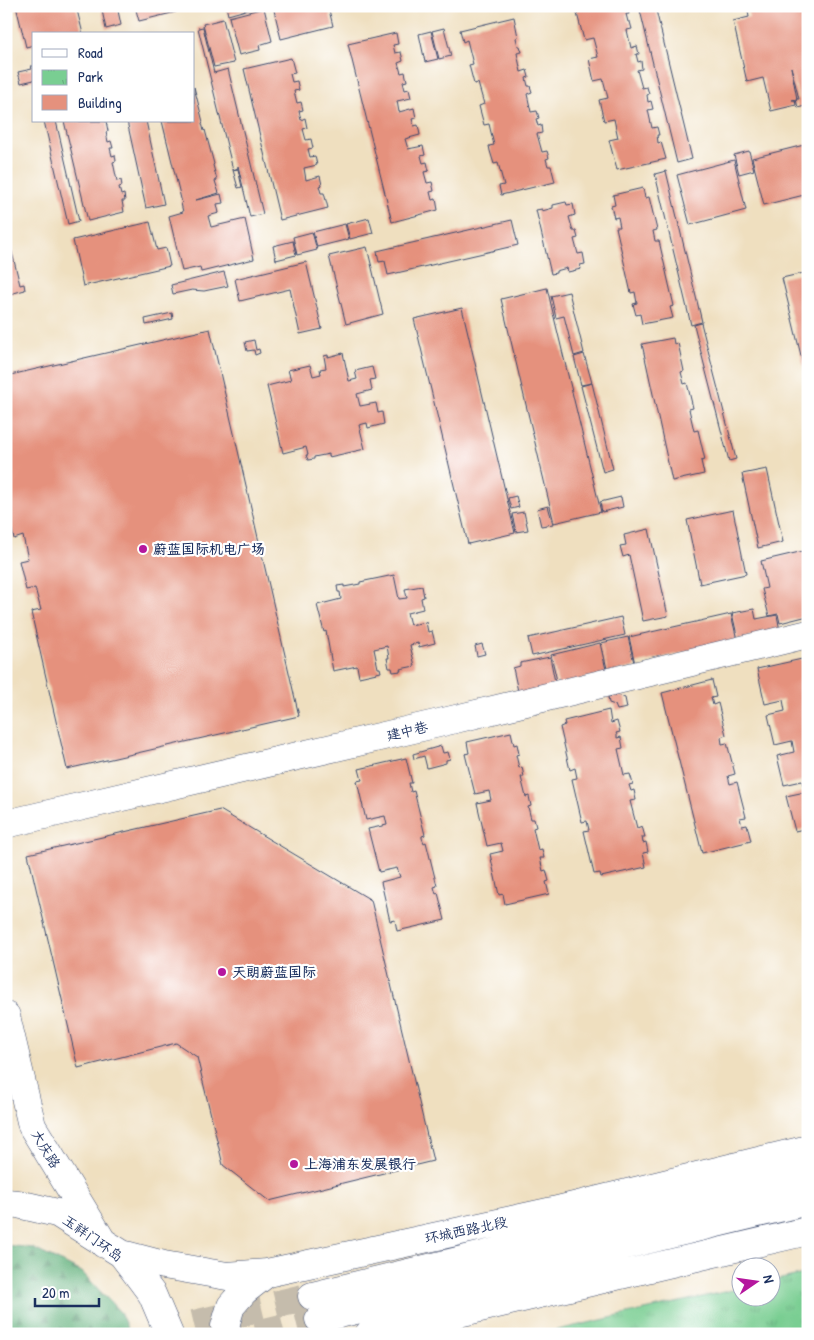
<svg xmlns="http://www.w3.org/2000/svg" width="814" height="1340" viewBox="0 0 814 1340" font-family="'Patrick Hand','LXGW WenKai TC',sans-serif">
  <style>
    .forest { fill: url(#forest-firs); stroke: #3e706d }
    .park { fill: url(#park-tufts); stroke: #4a7e78 }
    .building { fill: #e5917d }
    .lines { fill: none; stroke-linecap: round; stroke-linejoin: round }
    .major-tunnel { stroke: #c5bcac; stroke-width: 28; stroke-dasharray: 28 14; stroke-linecap: butt }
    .minor-casing { stroke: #3b496d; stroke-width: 29 }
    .major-casing { stroke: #3b496d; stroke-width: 29 }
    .minor { stroke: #fff; stroke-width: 28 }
    .major { stroke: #fff; stroke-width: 28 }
    .poi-dot { fill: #b5179e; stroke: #fff; stroke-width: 2 }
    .labels { text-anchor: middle; stroke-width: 4.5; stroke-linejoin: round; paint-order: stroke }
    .poi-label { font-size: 14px; font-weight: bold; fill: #1b2f5e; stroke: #fff; text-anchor: start }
    .street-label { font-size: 14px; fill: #1b2f5e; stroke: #fff }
  </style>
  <defs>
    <pattern id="forest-firs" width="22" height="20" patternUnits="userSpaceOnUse" patternTransform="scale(1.25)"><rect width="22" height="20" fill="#62b17c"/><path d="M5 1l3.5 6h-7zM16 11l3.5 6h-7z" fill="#509069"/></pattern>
    <pattern id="park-tufts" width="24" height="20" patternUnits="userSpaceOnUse" patternTransform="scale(1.25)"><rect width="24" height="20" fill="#79ce92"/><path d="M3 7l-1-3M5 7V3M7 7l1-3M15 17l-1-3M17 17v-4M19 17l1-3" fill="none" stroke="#68b180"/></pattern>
  </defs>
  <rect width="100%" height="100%" fill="#fff"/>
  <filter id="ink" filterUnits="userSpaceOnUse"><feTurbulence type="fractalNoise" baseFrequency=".02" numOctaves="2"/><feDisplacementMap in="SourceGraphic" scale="10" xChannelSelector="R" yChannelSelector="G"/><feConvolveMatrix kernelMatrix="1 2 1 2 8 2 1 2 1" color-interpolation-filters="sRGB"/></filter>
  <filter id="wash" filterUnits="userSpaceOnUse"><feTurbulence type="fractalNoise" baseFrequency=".0096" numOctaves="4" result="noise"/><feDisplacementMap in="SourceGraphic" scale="20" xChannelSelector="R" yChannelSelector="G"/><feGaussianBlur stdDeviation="1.12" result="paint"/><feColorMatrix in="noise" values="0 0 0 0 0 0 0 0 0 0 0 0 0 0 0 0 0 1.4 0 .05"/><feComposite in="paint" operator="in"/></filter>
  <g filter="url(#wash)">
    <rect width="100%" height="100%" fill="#efdfbf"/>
    <path class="forest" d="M6 1245 32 1248 82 1272 120 1312 130 1334H6Z"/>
    <path class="park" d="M808 1273V1334H540L741 1288 742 1298H772V1281Z"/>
    <g id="blocks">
      <path class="building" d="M16 6H69L70 7 76 6 83 34H34V45L26 47Z
        M101 6H117L121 25 106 29Z
        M139 6H174L176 12 139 21 136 10 140 9Z
        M226 6H253V8L228 15Z
        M273 6H328L333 26 281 39Z
        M575 6H627L629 14H626L628 22H630L632 29 627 30 631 48 637 46 639 54H636L638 62 641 61 642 69 637 70 642 88 647 87 649 94 647 95 648 102 651 101 653 109 648 110 652 128 657 127 659 135H657L658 143 661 142 666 159 617 170 609 140 618 138 614 119 604 121 599 100 608 98 603 79 594 81 589 59 598 57 593 38 584 40Z
        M639 6H655L692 159 677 163Z
        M747 6H776L778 14 777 6H808V105L798 108 796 99H799L791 67 797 99 792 100H795L796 105 771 111 763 78 747 82 733 21 749 17Z
        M264 8 272 41 259 45 260 50 239 55 229 17Z
        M514 17 518 37 516 38 518 46H520L522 52 517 53 521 72 527 70 529 77 526 78 528 86H530L532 92 527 94 531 112 537 111 539 118 536 119 538 126 541 125 542 133 537 134 542 152 547 151 549 158 546 159 548 166H551L555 182 501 195 499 186 504 185 498 163 494 164 490 151 489 146 494 145 489 124 484 125 479 106 484 104 478 83 474 84 469 65 473 64 467 40 463 42 460 30Z
        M223 19 234 63 214 67 203 24Z
        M203 27 214 73 228 69 263 214 250 217 238 166V168L233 170 198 28Z
        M444 28 451 56 439 59 432 31Z
        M431 31 438 59 425 62 419 34Z
        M396 33 398 44 393 45 395 53 401 52 403 61 398 63 401 73 405 72 407 81 403 82 405 90 409 89 411 98 397 101 399 112 414 108 416 118 412 119 414 126 418 125 420 135 405 139 408 149 423 146 425 155 421 156 423 163 427 162 429 171 424 172 427 183 432 182 434 191 430 192 432 200 436 199 438 210 392 222 348 44Z
        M291 58 295 73 290 74 292 82 297 81 299 90 294 91 297 103 301 102 303 110 299 111 301 120 305 118 307 128 303 129 306 140 311 139 313 148 308 149 310 157 315 156 317 165 304 168 306 180 320 176 322 185 319 186 321 193H324L328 208 280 220 244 69Z
        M31 66H34V80L21 83 18 72 32 69Z
        M194 87 203 122 202 123 204 131 205 130 214 164 213 165 217 180 215 181 219 193 196 200 221 194 223 203 217 204 219 213 208 216 211 227 245 219 254 259 201 272 200 267 182 271 169 216 183 212 181 203H182L162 121H194Z
        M44 121H56L79 221 68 224Z
        M64 121H106L108 131 106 132 108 142 111 141 113 148H110L112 156 115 155 116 161 113 162 117 181 121 180 122 186 119 187 121 195 124 194 125 201H122L124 212 88 221Z
        M127 121H146L164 204 146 208Z
        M808 144V194L764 205 752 158Z
        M749 151 754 170 739 174 734 155Z
        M734 160 746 210 690 225 677 175Z
        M238 169 242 187 238 188 233 170Z
        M666 171 702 322 691 325 655 174Z
        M643 188 645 198 649 197 657 230 653 231 655 241H659L674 306 670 307 673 318 642 324 640 314 636 315 633 304 637 303 635 292 631 293 616 227H620L618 217 614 218 611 206 615 205 613 195Z
        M566 202 567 205 573 204 575 215 569 217 573 231H576L578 238 574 239 578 254 583 253 585 264 580 265 581 269 568 272 567 268 556 271V273L551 274 536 210 542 209V211L553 208V205Z
        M369 218 373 233 350 239 346 224Z
        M512 220 518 245 388 275 385 261 379 262 377 251Z
        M150 222 157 250 166 248 170 266 83 286 73 240Z
        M345 224 349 239 317 247 313 232Z
        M7 232 20 285 24 284 25 290 6 295Z
        M312 232 317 250 297 255 293 237Z
        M293 241 296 255 276 260 273 246Z
        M367 247 383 314 346 324 329 256Z
        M306 262 322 329 300 334 290 289 240 301 235 279Z
        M224 272 228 286 204 291 192 290 173 294 171 285Z
        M808 272V380H807L782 278Z
        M547 288 601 512 554 523 501 299Z
        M569 292 584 353 574 356 564 316 556 318 551 296Z
        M462 308 515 533 468 544 414 319Z
        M172 313 173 319 146 325 145 319Z
        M701 323 736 459 729 461 694 325Z
        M210 329 299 716 67 769 31 612 41 610 35 588 26 590 19 561 28 559 23 536 14 539 6 506V376Z
        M673 338 674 344 678 343 684 371 681 372 684 384 687 383 693 408 689 409 694 431 698 430 705 460 701 461 704 474 672 481 642 344Z
        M254 340 256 350 259 349 260 353 255 355 254 350 247 351 245 342Z
        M343 353 349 381 357 379 355 371 372 367 375 379 370 380 372 390 357 394 360 406 376 403 378 413 382 412 384 424 368 428 367 423 359 425 365 449 329 457V454L314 457V459L308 460 306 455H308L306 447 283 453 267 386 291 380 288 370 310 365 313 376 321 374 320 369 326 368 324 356 328 355V357Z
        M584 354 592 383 581 385 574 357Z
        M592 383 613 469 603 472 581 386Z
        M767 469 783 542 758 548 742 474Z
        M516 496 519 507 511 509 508 498Z
        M621 497 623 507 602 512 600 502Z
        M548 506 553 524 541 526 537 509Z
        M733 510 746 574 700 584 687 520Z
        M524 512 528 530 516 532 512 514Z
        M649 529 668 616 643 621 629 555 623 557 620 546 626 545 624 535Z
        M808 550V616L780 623 778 614 769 616 762 589 767 588 761 561Z
        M394 575 399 599 407 598 405 589 422 586 424 597 421 598 423 609 407 613 410 625 426 622 428 632 432 631 435 643 419 647 418 643 410 645 415 666 400 669 401 671 393 672 392 668H389L387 658H389L387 646 374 649 378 668H380L381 672 359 677 357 666 333 671 326 631 324 632 317 605 341 599 340 592H338L337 586 344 585V587L360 584V582Z
        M754 609 756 619 777 615 780 631 738 640 732 613Z
        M731 614 737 640 635 664 629 637Z
        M621 617 625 635 532 656 528 638Z
        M628 637 635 667 608 673 601 643Z
        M600 643 607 674 558 685 551 655Z
        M482 644 485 654 477 656 475 646Z
        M550 657 556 687 519 696 513 668 520 666V663Z
        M802 659 803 666 808 665V828L795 831 786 796 805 792 802 781 784 785 777 756 794 752 792 741 775 745 768 715 785 711 783 700 765 704 757 669Z
        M712 680 716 697 711 698 713 705 718 703 726 735 721 737 722 744 727 743 735 774 728 776 730 784 737 782 746 817 740 818 742 826 747 825 751 841 702 853 662 693Z
        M618 695 625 698 627 708 617 710 615 705 609 703 608 697Z
        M609 710 611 723 617 721 620 732 616 733 617 735V738L621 737 623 748 618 749 624 775 630 774 633 784 629 785 631 791 634 790 636 800 630 801 637 828 642 826 645 837H642L643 843 646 842 648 852 643 853 646 867 601 877 600 873 594 874 584 831 589 830 587 821 582 822 572 779 577 778 575 768 570 770 560 727 565 725 564 721Z
        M511 732 514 745 517 744 519 754 516 755 519 768 522 767 524 777H521L526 797 529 796 531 806 528 807 531 819H534L536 827 533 828 538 850 542 849 544 858H540L543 871 546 870 549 881 546 882 549 894 505 904 503 894 499 895 490 854 503 851 501 843 487 846 477 803 491 800 489 791 475 794 465 754 469 753 467 742Z
        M441 746 443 753 448 752 450 759 446 760V763L427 768 424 756 414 759 413 754Z
        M406 758 412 783H409L411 792 414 791 425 835 422 836V838L424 843 426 842 437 886 434 887 436 894 438 893 445 920 397 931 395 920 390 921 381 882 400 877 397 868 379 872 368 829 387 825 385 816 366 820 357 781 362 780 359 769Z
        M220 810 371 900 433 1161 269 1201 223 1165 197 1057 176 1043 78 1068 28 854Z"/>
    </g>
  </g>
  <g filter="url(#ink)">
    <use href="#blocks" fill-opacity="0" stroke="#3b496d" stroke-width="1"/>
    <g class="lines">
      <path class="major-tunnel" d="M153 1334 312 1296
        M256 1334 319 1319"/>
      <defs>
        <path id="minor" d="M6 824 435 724 808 634"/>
        <path id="major" d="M6 1016 32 1126 104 1244
          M6 1203 18 1204 57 1213 122 1254 152 1294 169 1334
          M122 1254 164 1265 227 1276 267 1273 553 1211 808 1149
          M312 1296 808 1177
          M319 1319 808 1201
          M228 1334 225 1326 231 1306 244 1291 267 1273
          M369 1334 808 1231"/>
      </defs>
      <use href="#minor" class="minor-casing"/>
      <use href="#major" class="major-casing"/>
      <use href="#minor" class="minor"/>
      <use href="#major" class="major"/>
    </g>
  </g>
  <g class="poi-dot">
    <circle cx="143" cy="549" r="5"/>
    <circle cx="222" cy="972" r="5"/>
    <circle cx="294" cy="1164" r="5"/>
  </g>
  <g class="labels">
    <g class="poi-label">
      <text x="153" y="554">蔚蓝国际机电广场</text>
      <text x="232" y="977">天朗蔚蓝国际</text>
      <text x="304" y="1169">上海浦东发展银行</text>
    </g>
    <g class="street-label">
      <text transform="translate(407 731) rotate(-13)" y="5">建中巷</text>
      <text transform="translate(46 1149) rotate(59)" y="5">大庆路</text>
      <text transform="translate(466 1230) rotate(-12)" y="5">环城西路北段</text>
      <text transform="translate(93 1238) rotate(35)" y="5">玉祥门环岛</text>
    </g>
  </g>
  <rect width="814" height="1340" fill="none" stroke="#fff" stroke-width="25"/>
  <rect x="32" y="32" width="162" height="90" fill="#ffffff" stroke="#a4acbf"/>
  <rect x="42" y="49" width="25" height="8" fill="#ffffff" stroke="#a4acbf"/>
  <text x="78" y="58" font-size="15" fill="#1b2f5e">Road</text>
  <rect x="42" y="70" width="25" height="15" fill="url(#park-tufts)" stroke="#a4acbf"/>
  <text x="78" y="82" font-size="15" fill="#1b2f5e">Park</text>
  <rect x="42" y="95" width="25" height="15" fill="#e5917d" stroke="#a4acbf"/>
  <text x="78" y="108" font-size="15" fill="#1b2f5e">Building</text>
  <g transform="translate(756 1282) rotate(77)"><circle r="24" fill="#ffffff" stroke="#a4acbf"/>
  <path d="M0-4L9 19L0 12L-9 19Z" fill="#b5179e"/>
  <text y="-8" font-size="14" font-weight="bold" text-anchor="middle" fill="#1b2f5e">N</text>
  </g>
  <path d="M35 1298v8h64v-8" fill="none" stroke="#1b2f5e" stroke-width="2.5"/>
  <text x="42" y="1298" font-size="15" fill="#1b2f5e" stroke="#ffffff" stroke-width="4" paint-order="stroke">20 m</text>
</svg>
